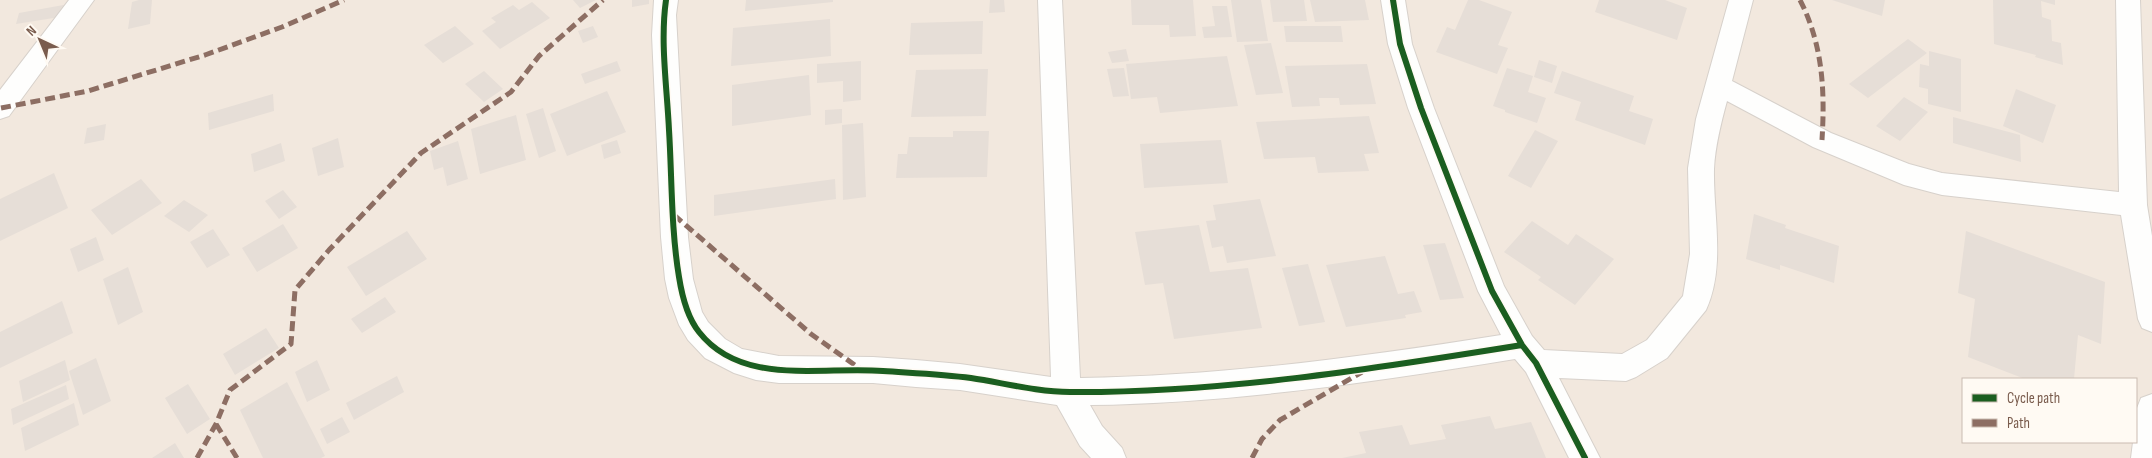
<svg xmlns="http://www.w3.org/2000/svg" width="2152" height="458" viewBox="0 0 2152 458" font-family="'Sofia Sans Condensed',sans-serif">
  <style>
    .residential { fill: #f2e8de; fill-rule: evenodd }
    .building { fill: #e6ded7 }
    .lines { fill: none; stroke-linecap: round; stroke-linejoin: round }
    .minor-casing { stroke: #d7d1cb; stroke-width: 2 }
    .minor { fill: #fefefd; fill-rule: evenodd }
    .quiet { stroke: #8d6e63; stroke-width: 5; stroke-dasharray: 10 5; stroke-linecap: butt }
    .cycleway-casing { stroke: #fffaf3; stroke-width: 9 }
    .cycleway { stroke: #1b5e20; stroke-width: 6 }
  </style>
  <rect width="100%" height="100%" fill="#f9f5f0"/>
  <path class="residential" d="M0 0H2152V458H0ZM1963 379H2136V442H1963Z"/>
  <path class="building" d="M139 0H152L150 24 128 29 132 2Z
    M573 0H596L580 8Z
    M632 0H649V4L632 7Z
    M746 0H833V2L745 11Z
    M990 0H1004L1005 12 989 13Z
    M1131 0H1193L1196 36 1170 37 1169 25H1132Z
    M1231 0H1261L1268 41 1237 42Z
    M1270 0H1304L1307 21 1273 22Z
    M1310 0H1365L1369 20 1315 22Z
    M1468 0H1479L1512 12 1498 45 1508 48 1497 74 1436 52 1447 27 1455 30Z
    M1599 0H1665L1687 8 1677 40 1595 12Z
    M1832 0H1885L1882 16Z
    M1993 0H2055V5L2041 1 2042 17 2051 20 2052 41 2061 43 2063 65 2035 57 2036 55 1994 44Z
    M532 2 550 18 500 49 482 31 496 22 491 18 513 5 519 10Z
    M69 4 66 16 16 24 19 13Z
    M1212 6H1227L1232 37 1204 38 1202 27 1215 26Z
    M830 19 831 56 731 66 733 28Z
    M983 21 982 54 909 55 911 23Z
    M455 26 474 44 443 63 424 45Z
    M593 26 598 37 583 43 578 31Z
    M1284 26H1341L1343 42H1286Z
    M1908 39 1927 53 1868 98 1849 84Z
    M1271 43 1283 93 1256 95 1244 45Z
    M1126 49 1129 61 1112 63 1108 52Z
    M1929 51 1961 59V112L1928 104V89L1919 87 1920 64 1929 66Z
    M1227 56 1238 106 1160 113 1157 97 1131 99 1126 64Z
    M1539 60 1557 66 1552 83 1534 77Z
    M617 61 621 71 585 84 581 74Z
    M861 61V100L843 102V81L817 83V64Z
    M1367 64 1376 104 1340 105 1339 98H1319L1320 106 1292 107 1285 66Z
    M1124 68 1129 96 1113 97 1107 69Z
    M1507 68 1533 76 1528 92 1546 98 1537 123 1505 112V110L1493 106Z
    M988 69 986 116 911 117 916 70Z
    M484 71 503 89 484 102 465 84Z
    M1562 71 1634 96 1629 111 1653 119 1645 145 1575 120 1581 102 1554 93Z
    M809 75 811 115 732 126V85Z
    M2016 89 2056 105 2043 143 2003 126Z
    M607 91 626 132 567 156 550 114Z
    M273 94 274 111 209 130 208 113Z
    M1904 97 1928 112 1900 141 1876 126Z
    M543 108 556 151 539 158 526 114Z
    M842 109V123L825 125V110Z
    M516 115 526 160 480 174 471 129Z
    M1369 116 1379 153 1364 154 1369 171 1318 173 1315 157 1264 159 1256 122Z
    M1953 117 2020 135 2021 162 1953 143Z
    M863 123 866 197 843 200 842 125Z
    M106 124 104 140 84 144 87 128Z
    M1535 130 1558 141 1531 188 1508 176Z
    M953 131H989L987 177 896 178 898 154H907L909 137H953Z
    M338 138 344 167 318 176 312 148Z
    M617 140 621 153 604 159 601 145Z
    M1221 140 1228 183 1144 188 1140 144Z
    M458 141 468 179 447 186 443 167 434 170 430 151Z
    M281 143 285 161 254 172 251 154Z
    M54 173 68 208 0 241V199Z
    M141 179 162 203 112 235 91 210Z
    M835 179 836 199 714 216V195Z
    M283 190 297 207 279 219 265 201Z
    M1260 199 1276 256 1227 263 1223 246 1212 248 1206 221 1216 220 1213 205Z
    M184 200 208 215 189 232 164 216Z
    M1754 214 1786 225 1785 228 1839 246 1834 283 1780 265V270L1746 259Z
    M1532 221 1568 245 1576 234 1614 259 1575 305 1538 280 1541 277 1504 252Z
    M283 224 298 248 257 272 242 248Z
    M1199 225 1210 272 1248 268 1262 328 1174 339 1163 283 1145 285 1135 232Z
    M213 229 230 255 207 268 190 242Z
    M407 231 427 259 366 296 347 267Z
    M1966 231 2105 282 2101 344 2078 335 2074 379H2025L1968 357 1975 299 1958 293Z
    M96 237 104 260 78 272 70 249Z
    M1445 243 1464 298 1440 300 1423 245Z
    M1385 256 1398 294 1414 291 1422 312 1405 315 1406 318 1346 327 1326 265Z
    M1308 264 1325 322 1299 326 1282 268Z
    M128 267 143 312 118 325 103 279Z
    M385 297 396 312 362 333 351 319Z
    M62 301 73 333 0 368V332Z
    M266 328 279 348 235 375 223 354Z
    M96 358 111 401 83 415 69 371Z
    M65 360 70 380 23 402 19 381Z
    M317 360 330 390 307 402 295 372Z
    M397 376 404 392 354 420 346 403Z
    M287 382 325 456 321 458H263L240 410Z
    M188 384 210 419 187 434 165 398Z
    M66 385 69 399 13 425 11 409Z
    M74 403 79 425 25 451 21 428Z
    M1490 416 1495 429 1531 422 1546 458H1342L1366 453 1359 432 1402 425 1410 445 1446 439 1441 425Z
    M342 417 350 432 327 444 320 429Z
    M175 443 184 458H152Z"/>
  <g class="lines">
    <defs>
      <path id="minor" d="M69 0H94L9 116 0 119V90Z
        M654 0H678L676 15 688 237 693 279 702 312 708 322 725 339 742 349 779 356 873 357 916 360 960 364 1051 377 1038 0H1062L1080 378C1222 376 1362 357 1501 335L1478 291 1408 108 1388 44 1381 0H1405L1412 44 1434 108 1504 286 1532 336 1544 350 1622 354 1647 340 1683 296 1690 254 1688 168 1696 119 1729 0H1753L1732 81 1831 133 1909 164 1942 173 2119 192 2116 0H2140L2147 205 2152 236V332L2142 328 2138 319 2121 215 1942 195 1904 185 1813 147 1727 101C1721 123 1715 147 1714 169 1713 214 1726 267 1706 310L1667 358 1636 377 1626 381 1559 378 1600 458H1569L1526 372 1515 359C1374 382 1233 403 1090 405L1102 426 1122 448 1126 458H1091L1080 446 1057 405 960 390 916 387 873 383H779L756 380 734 373 705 358 688 340 679 325 669 298 665 279 661 237 652 35Z
        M2152 394V458H2131L2133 442H2136L2137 408 2141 398Z"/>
    </defs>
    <use href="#minor" class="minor-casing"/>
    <use href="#minor" class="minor"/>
    <path class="quiet" d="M1800 0C1823 45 1825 91 1822 140
      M1 108 88 91 205 55 282 27 344 0
      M674 215 811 334 859 368
      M216 424 237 458
      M197 458 216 424 230 390 291 344 295 290 329 250 421 153 511 92 539 56 603 0
      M1252 458 1262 439 1280 420 1362 372"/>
    <defs>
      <path id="cycleway" d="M666 0C660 42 667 87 669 130 672 178 671 229 679 277 682 296 687 317 699 332 742 387 822 366 883 371 912 373 942 374 971 378 1004 383 1037 392 1070 392 1222 393 1373 369 1522 345
        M1393 0 1400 44 1421 108 1492 291 1522 345 1536 363 1585 458"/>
    </defs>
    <use href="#cycleway" class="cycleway-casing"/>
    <use href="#cycleway" class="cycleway"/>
  </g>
  <rect x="1962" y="378" width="175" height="65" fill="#fffaf3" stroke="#cabbb1"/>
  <rect x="1972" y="394" width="25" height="8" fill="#1b5e20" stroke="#cabbb1"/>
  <text x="2007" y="403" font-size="15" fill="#7a5c4d">Cycle path</text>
  <rect x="1972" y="419" width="25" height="8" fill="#8d6e63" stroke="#cabbb1"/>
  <text x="2007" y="428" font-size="15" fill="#7a5c4d">Path</text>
  <g transform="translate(40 40) rotate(316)" stroke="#fffaf3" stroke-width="4" paint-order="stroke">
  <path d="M0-4L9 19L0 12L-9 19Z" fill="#7a5c4d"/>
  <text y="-8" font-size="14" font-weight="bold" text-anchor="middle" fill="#7a5c4d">N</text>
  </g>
</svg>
